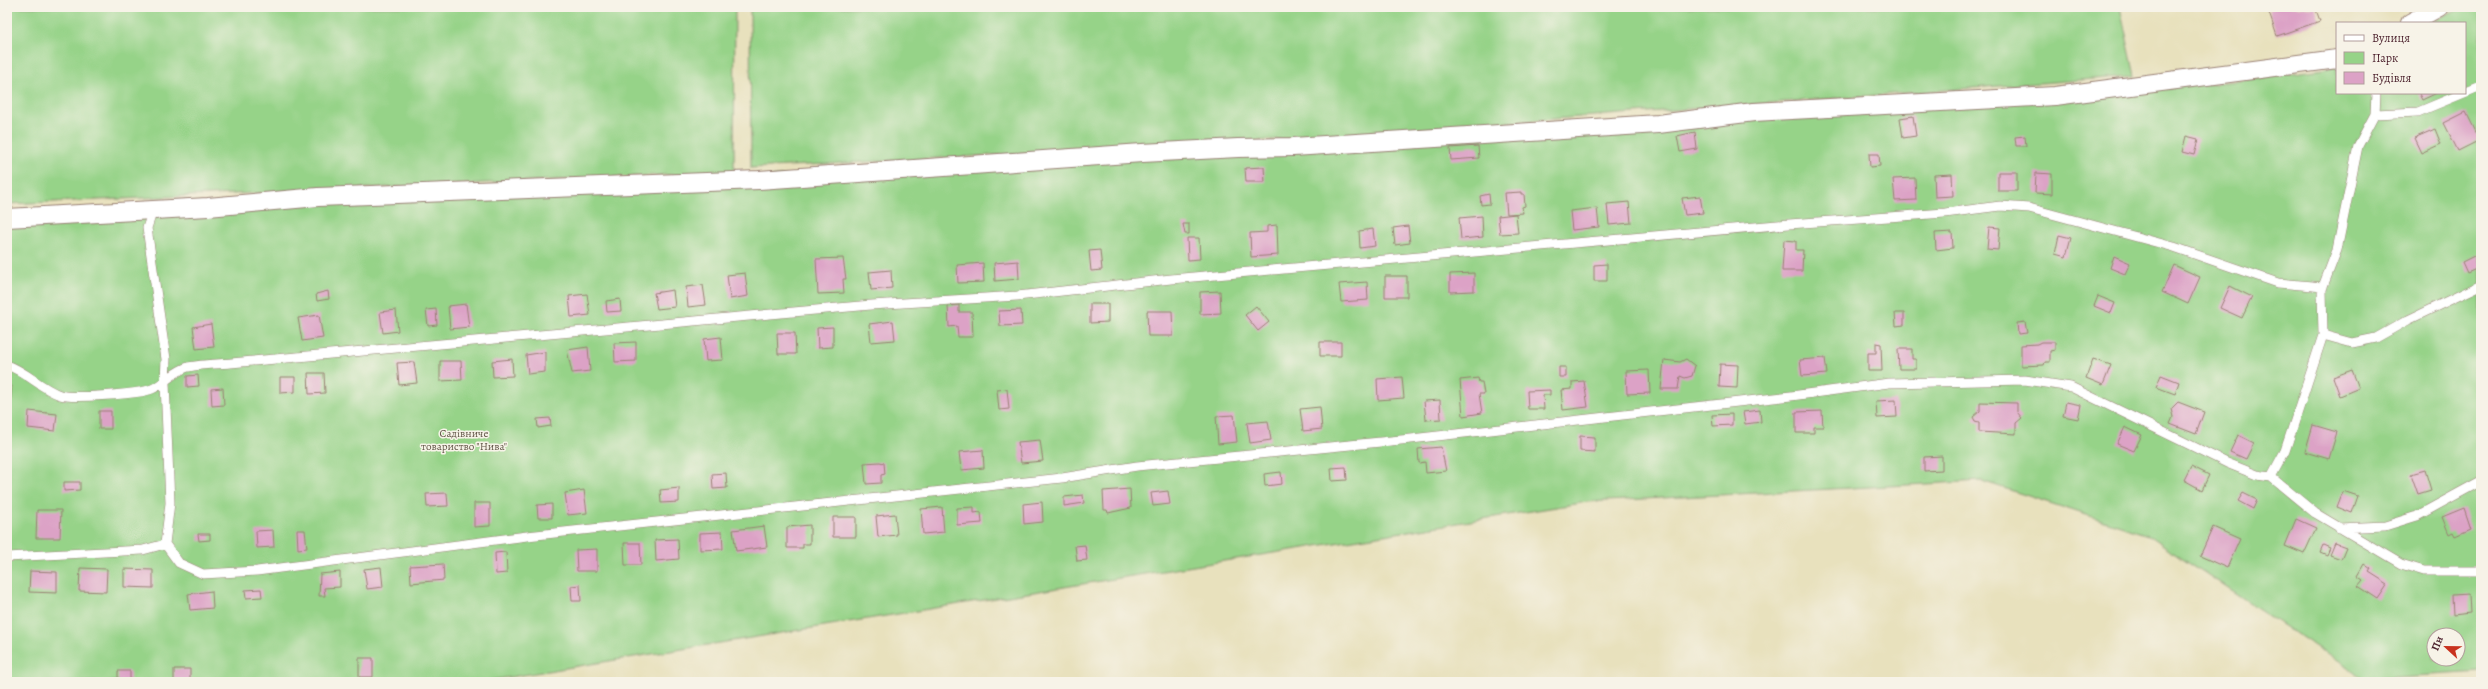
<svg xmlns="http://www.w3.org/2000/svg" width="2488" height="689" viewBox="0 0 2488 689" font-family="Alegreya,serif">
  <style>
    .green { fill: #96d388; stroke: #70795a; fill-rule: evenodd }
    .building { fill: #dca2c6 }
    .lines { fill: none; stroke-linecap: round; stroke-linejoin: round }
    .service-casing { stroke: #998074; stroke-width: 10 }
    .minor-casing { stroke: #998074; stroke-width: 20 }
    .service { stroke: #fff; stroke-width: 9 }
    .minor { stroke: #fff; stroke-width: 18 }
    .labels { text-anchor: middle; stroke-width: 3; stroke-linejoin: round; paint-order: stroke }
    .park-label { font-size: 11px; fill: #615547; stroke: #f7f3e8 }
  </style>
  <rect width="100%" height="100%" fill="#f7f3e8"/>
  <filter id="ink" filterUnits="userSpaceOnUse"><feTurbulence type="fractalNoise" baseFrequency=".025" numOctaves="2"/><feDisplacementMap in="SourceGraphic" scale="8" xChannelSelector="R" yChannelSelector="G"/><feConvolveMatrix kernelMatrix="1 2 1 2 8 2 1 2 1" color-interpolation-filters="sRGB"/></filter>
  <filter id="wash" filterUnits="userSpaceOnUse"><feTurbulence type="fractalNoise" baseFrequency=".012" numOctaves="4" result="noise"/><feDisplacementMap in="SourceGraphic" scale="16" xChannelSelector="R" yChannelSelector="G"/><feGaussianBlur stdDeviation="0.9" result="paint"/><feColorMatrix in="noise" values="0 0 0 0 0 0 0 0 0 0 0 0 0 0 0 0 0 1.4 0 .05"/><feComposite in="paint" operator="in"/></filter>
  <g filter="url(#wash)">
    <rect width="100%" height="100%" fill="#e8e1bd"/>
    <path class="green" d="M7 7H735L734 172 7 204Z
      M750 7H2120L2135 76 1242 142 751 168Z
      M2462 7H2481V672L2364 679 2148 535 1982 481 1587 502 480 682H7V221L1864 113 2237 81 2337 67V93H2465V23H2429ZM2434 635H2458V659H2434Z"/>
    <g id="blocks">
      <path class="building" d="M2278 7H2315L2320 21 2277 36 2268 10Z
        M2437 93 2422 100 2419 94 2421 93Z
        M2466 112 2480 140 2458 151 2444 123Z
        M1913 116 1916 136 1903 138 1900 118Z
        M2435 129 2441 144 2421 153 2414 138Z
        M1695 132 1697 149 1680 152 1677 136Z
        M2025 136 2026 146H2016L2015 137Z
        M2186 136 2198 139 2194 155 2182 152Z
        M1478 146 1479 158 1451 160 1450 148Z
        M1869 154H1879L1880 166 1870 167Z
        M1264 167 1265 182H1246L1245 168Z
        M1998 172H2017V191H1998Z
        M2036 173 2052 174V194L2035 193Z
        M1952 174 1953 196 1935 197 1934 175Z
        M1915 178 1916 200 1895 201 1893 179Z
        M1521 192V194H1524L1525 206 1522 207 1523 213 1507 214 1505 193Z
        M1489 194 1490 204 1481 205 1480 196Z
        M1700 196 1703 213 1685 215 1682 198Z
        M1629 202 1631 223 1609 225 1607 204Z
        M1597 208 1599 227 1572 230 1570 211Z
        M1516 214 1518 233 1500 234 1498 216Z
        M1482 216 1483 237 1461 239 1459 218Z
        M1183 224H1189V234H1185Z
        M1277 225 1278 255 1251 257 1250 233 1267 232V226Z
        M1408 226 1410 243 1395 245 1393 228Z
        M1989 227 2000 228 1998 250 1987 249Z
        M1373 229 1375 246 1360 248 1359 231Z
        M1952 232 1953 248 1936 250 1935 233Z
        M2059 235 2071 238 2066 257 2055 254Z
        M1187 238H1199L1200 259 1188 260Z
        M1784 240 1796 241V250H1803L1802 271H1782Z
        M1100 250 1102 270 1091 271 1089 251Z
        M2478 254 2481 267 2467 273 2462 262Z
        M2114 256 2130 263 2125 274 2110 268Z
        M843 258 846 279H843L844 293 818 294 816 259Z
        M1018 261 1019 279 995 281 994 263Z
        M983 263 984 282 958 283 957 265Z
        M1607 264V281H1594V265Z
        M2174 265 2200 277 2188 304 2162 292Z
        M891 270 892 288 871 290 869 272Z
        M745 273 748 296 730 299 727 275Z
        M1474 273V291L1450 292V274Z
        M1385 276H1407V297H1385Z
        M1367 282 1368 300 1341 302 1339 284Z
        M703 285 706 305 688 307 686 287Z
        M2230 286 2252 297 2242 318 2220 308Z
        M673 290 675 307 657 309 654 293Z
        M328 291 329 299 317 301 316 294Z
        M1220 291 1221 313 1200 314V292Z
        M587 294 590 315 571 317 569 296Z
        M2098 296 2115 303 2111 313 2094 306Z
        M620 299 621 311 607 312 606 301Z
        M466 304 469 327 450 329 448 306Z
        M1090 304H1108V322L1090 323Z
        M959 305V312H972L973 337H958L957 326 949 327 948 306Z
        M1256 306 1269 322 1258 331 1245 315Z
        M436 309 437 325 428 326 426 310Z
        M396 310 398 331 383 333 380 312Z
        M1021 310 1022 325 1000 326 999 311Z
        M1147 311H1172L1173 336H1148Z
        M1895 313H1904V325L1896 326Z
        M319 315 323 338 302 341 298 318Z
        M893 321 895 340 871 342 869 324Z
        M2025 322 2027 333 2018 334 2017 323Z
        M211 324 214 347 196 349 193 327Z
        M833 327V347L818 348 817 328Z
        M777 333H795L796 354H778Z
        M721 337 723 360 706 361 704 339Z
        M636 342V361L615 362 614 343Z
        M1320 342H1341V356H1320Z
        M2041 342H2055V350L2050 351V362H2045L2044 365 2021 366V345L2037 344Z
        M1876 343 1881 344 1882 371H1868V353H1876Z
        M588 347 590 371 572 373 567 350Z
        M1898 349H1912V359H1916V369H1899Z
        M545 352V372L528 374 526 355Z
        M1825 358 1827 374 1802 376 1800 360Z
        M512 359 513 376 493 377 492 361Z
        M1686 359 1695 366 1692 376 1685 378 1680 376 1678 389H1661L1664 360 1680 362Z
        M2093 359 2111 365 2103 385 2086 378Z
        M440 361H461L462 380 440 381Z
        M414 362 417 383 399 385 397 363Z
        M1720 364 1738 365 1737 388 1719 387Z
        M1559 367H1566V377H1559Z
        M1649 370 1650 393 1627 394 1626 371Z
        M2352 370 2359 388 2340 396 2333 377Z
        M308 373H324L325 393 309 394Z
        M198 375 199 386 187 387V376Z
        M2161 375 2179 382 2175 394 2156 387Z
        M280 377H295V392L280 393Z
        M1402 377 1404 398 1378 400 1377 379Z
        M1478 378 1479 382H1482L1484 394H1479L1482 413 1463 416 1460 380Z
        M1584 381 1588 407 1563 410 1561 390 1572 389V382Z
        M7 385 12 386 10 405H7Z
        M223 388 224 405 212 406 211 389Z
        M1007 389 1009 409 999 410 997 390Z
        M1550 390V395H1543L1544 409H1528L1527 391Z
        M1440 400 1441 419 1426 420 1424 401Z
        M1896 400 1897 417 1877 418 1876 401Z
        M1980 402 2017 403V412L2022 418 2016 423V434L1979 432V422L1975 421 1973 417 1980 411Z
        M2066 402 2081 405 2078 419 2063 416Z
        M2178 402 2204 412 2196 434 2170 424 2173 417 2171 409Z
        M1320 407 1322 429 1303 431 1300 409Z
        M1760 410 1761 422 1745 424 1743 412Z
        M29 411 57 414 55 431 28 428Z
        M99 411H111V429H99Z
        M1822 411 1823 427H1814V433H1796V412Z
        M1732 414V425L1713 426 1712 415Z
        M1234 415 1237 442 1218 444 1216 416Z
        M550 418 551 426 538 428 537 419Z
        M1268 421 1271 440 1250 443 1247 423Z
        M2313 425 2337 432 2329 459 2305 452Z
        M2125 427 2142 435 2134 451 2117 444Z
        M2238 435 2254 443 2246 459 2230 452Z
        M1580 436 1595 437V452L1580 451Z
        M1040 440 1043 461 1021 463 1018 442Z
        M1441 447 1446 471 1426 473 1425 462 1419 463 1418 449Z
        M983 450 984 468 961 470 959 452Z
        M1942 456V470L1924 471V457Z
        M880 462 884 463 885 474 881 475V483L866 484 864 463Z
        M2191 466 2209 475 2202 490 2184 480Z
        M1346 467 1347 480 1332 481 1331 468Z
        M2425 470 2431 490 2418 494 2411 474Z
        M1281 472 1282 484 1265 486 1264 474Z
        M726 473 727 488 713 489 712 474Z
        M64 482H80V490L64 491Z
        M679 488V502L661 503 660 490Z
        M1130 489 1131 508 1108 513 1107 510H1104L1103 491Z
        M584 490 587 513 568 515 565 493Z
        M1168 491 1170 504 1153 506 1151 493Z
        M2343 491 2358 496 2352 513 2337 507Z
        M447 493 448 506 427 507 426 494Z
        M2243 493 2257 500 2253 509 2238 501Z
        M1083 495 1084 503 1064 506V497Z
        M1042 502 1043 522 1024 524 1023 504Z
        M474 503H490V526L474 527Z
        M552 504V518H538L537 505Z
        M942 507 944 532 923 534 921 509Z
        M974 507V513L981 512 982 523 957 525V508Z
        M2464 508 2471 529 2455 536 2453 532 2449 534 2442 517Z
        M37 510H61L60 538H36Z
        M895 514 897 535 878 537 876 516Z
        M833 517H856V537H833Z
        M2296 519 2316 528 2304 554 2285 546Z
        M810 525V544H803V548H787V527Z
        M764 526 767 547 736 551 733 530Z
        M2213 527 2240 539 2227 568 2200 556Z
        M273 530 274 547 257 548 256 531Z
        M297 530H305L307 548 298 549Z
        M722 532 723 549 700 550V533Z
        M198 534H210V540L199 541Z
        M678 539 679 559 656 561 655 540Z
        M624 543H640L641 565H625Z
        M2335 543 2346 547 2341 559 2330 555Z
        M1085 545 1087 560 1077 561 1075 546Z
        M2323 545 2330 548 2327 555 2320 552Z
        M597 549V571H577L576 550Z
        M506 552 507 573 496 574 495 553Z
        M443 564 444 580 411 583 410 566Z
        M2364 564 2371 569 2369 572 2388 584 2378 599 2358 586 2363 580 2357 576Z
        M381 567 383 587 367 589 364 569Z
        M80 568 107 569 106 592 79 591Z
        M124 569 153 570V588L124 587Z
        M30 571 57 572V593L29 592Z
        M340 572V587L324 588 325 596H319L320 574Z
        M580 585 581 601H572L571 586Z
        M261 589 262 597 246 598 245 590Z
        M212 591 213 608 190 610 188 594Z
        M2469 594 2470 613 2453 615 2452 595Z
        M359 658H373V677H359Z
        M174 669H190V682H174Z
        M118 671H130V682H118Z"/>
    </g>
  </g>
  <g filter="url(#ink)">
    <use href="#blocks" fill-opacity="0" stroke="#998074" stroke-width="1"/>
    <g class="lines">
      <defs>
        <path id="service" d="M2375 114 2418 112 2481 86
          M2323 335 2352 343 2376 338 2408 320 2481 285
          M7 365C27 372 40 388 60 395 72 399 140 394 152 389 164 384 174 371 188 367 201 364 217 364 231 363L871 305 1017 296 1171 279 1789 224 1945 213 2000 206 2029 208 2174 247 2278 283 2323 287
          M2271 477 2285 451 2323 335 2322 289 2337 250 2358 146 2375 114 2376 93
          M2339 528 2385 526 2417 516 2481 481
          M165 544 179 563 203 574 257 571 527 536 1062 478 1137 466 1411 439 1791 396 1889 383 2025 380 2071 387 2227 463 2257 475 2271 477 2315 513 2401 564 2424 571H2481
          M7 557 143 550 165 544 170 503 165 383 166 359 147 228 153 210"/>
        <path id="minor" d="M2410 23 2439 7
          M7 218 208 207 318 197 759 180 1142 153 1238 148 1293 147 1658 124 1754 112 2055 96 2337 59"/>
      </defs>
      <use href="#service" class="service-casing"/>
      <use href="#minor" class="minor-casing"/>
      <use href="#service" class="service"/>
      <use href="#minor" class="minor"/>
    </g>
  </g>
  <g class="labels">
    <g class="park-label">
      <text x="464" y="437">Садівниче<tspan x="464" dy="13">товариство "Нива"</tspan></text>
    </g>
  </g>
  <rect width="2488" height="689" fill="none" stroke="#f7f3e8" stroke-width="24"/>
  <rect x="2336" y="22" width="130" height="72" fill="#f7f3e8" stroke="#b29e9c"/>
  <rect x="2344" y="35" width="20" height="6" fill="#ffffff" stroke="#b29e9c"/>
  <text x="2372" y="42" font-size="12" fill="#4a1f2b">Вулиця</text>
  <rect x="2344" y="52" width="20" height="12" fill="#96d388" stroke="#b29e9c"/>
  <text x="2372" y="62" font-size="12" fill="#4a1f2b">Парк</text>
  <rect x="2344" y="72" width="20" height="12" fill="#dca2c6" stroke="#b29e9c"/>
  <text x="2372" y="82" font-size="12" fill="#4a1f2b">Будівля</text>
  <g transform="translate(2446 647) rotate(292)"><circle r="19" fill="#f7f3e8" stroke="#b29e9c"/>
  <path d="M0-3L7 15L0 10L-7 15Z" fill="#c8321e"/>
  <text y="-6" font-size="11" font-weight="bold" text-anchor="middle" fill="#4a1f2b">Пн</text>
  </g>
</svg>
